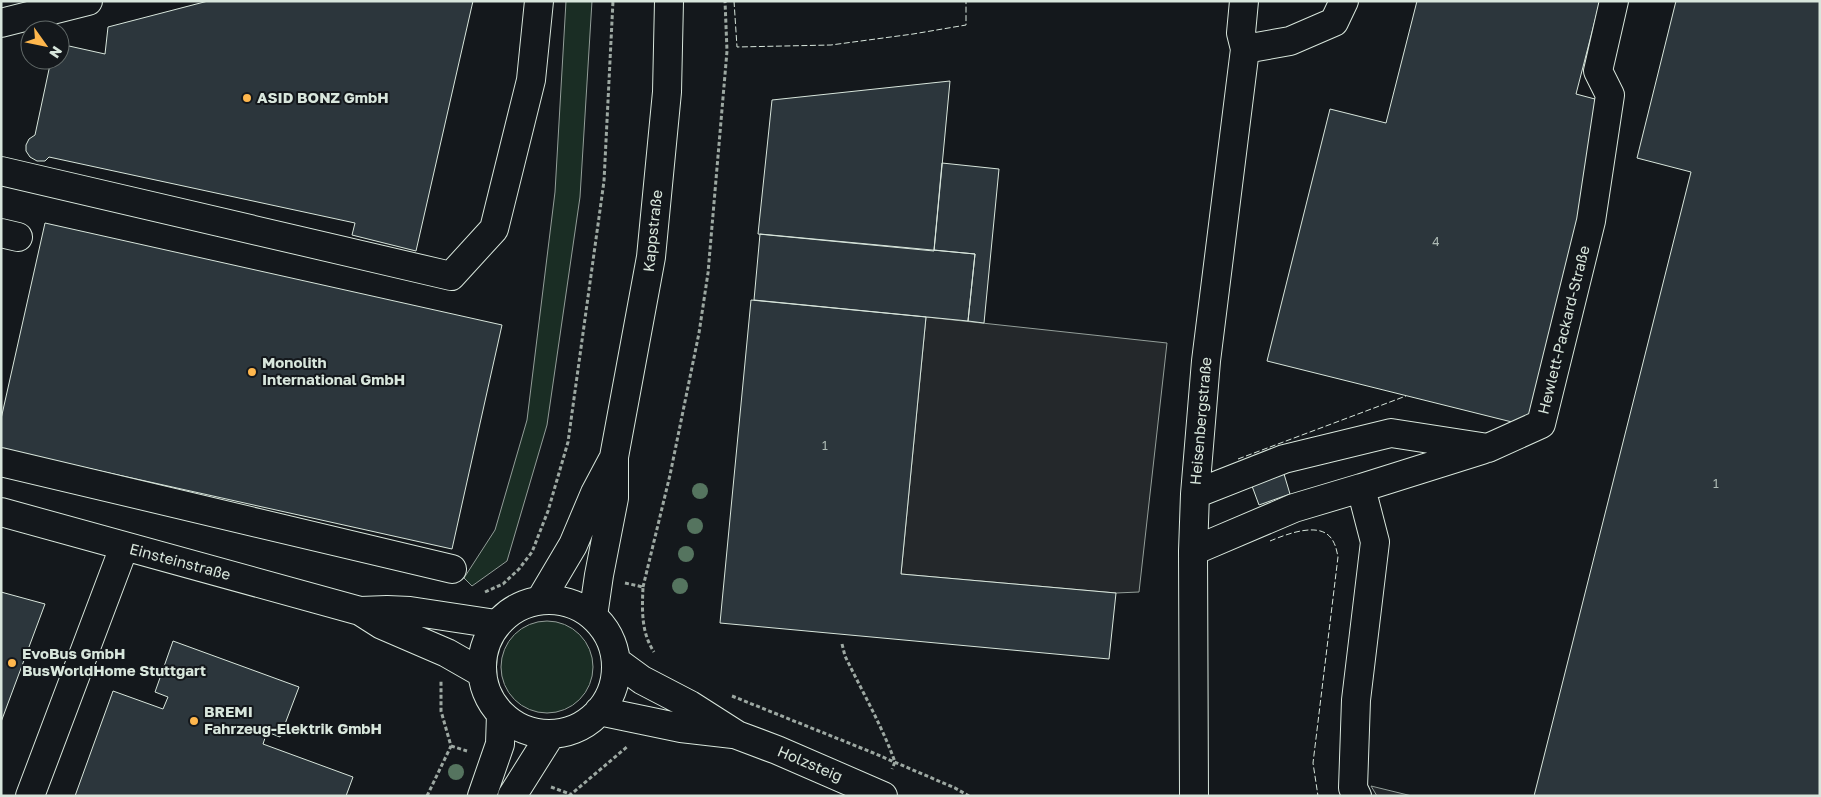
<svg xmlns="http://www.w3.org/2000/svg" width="1821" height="797" viewBox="0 0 1821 797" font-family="'Golos Text',sans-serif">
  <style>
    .green { fill: #1a2d24; stroke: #939e99 }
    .parking { fill: #24282b; stroke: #939e99 }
    .building { fill: #2c363c; stroke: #d8e6dc }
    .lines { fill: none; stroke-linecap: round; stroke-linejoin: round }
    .minor-casing { stroke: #d8e6dc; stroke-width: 30 }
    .path { stroke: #9da8a2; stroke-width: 3; stroke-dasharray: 4 2.5; stroke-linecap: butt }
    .minor { stroke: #14181c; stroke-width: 28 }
    .fence { stroke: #d8e6dc; stroke-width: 1; stroke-dasharray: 6 2.5; stroke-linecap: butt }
    .tree { fill: #55745f }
    .poi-dot { fill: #ffb74d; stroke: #14181c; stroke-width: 2 }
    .labels { text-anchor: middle; stroke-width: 4; stroke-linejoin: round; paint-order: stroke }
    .number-label { font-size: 12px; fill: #adbab4 }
    .poi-label { font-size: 15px; font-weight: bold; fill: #d8e6dc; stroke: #14181c; text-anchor: start }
    .street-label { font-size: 15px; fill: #d8e6dc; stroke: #14181c }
  </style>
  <rect width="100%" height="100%" fill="#14181c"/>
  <path class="green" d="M566 1H592L580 197 547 425 507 561 472 586 464 578 495 530 527 420 555 192Z
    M501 667a46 46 0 1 1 92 0a46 46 0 1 1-92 0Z"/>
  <path class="parking" d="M926 317 1167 343 1139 592 1116 593 901 574Z
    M1371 786 1412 796H1377Z"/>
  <path class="building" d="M208 1H473L416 251 352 235 355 223 49 157 45 161H37L30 157 26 151V145L29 139 35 135 51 60H60V44L105 54 108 27Z
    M1417 1H1600L1576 94 1610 103 1528 426 1267 361 1330 109 1386 123Z
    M1676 1H1820V796H1534L1691 172 1637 158Z
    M950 81 934 251 758 234 772 100Z
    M942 163 999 169 984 323 968 321 975 254 934 250Z
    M45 223 502 325 452 549 1 449V419Z
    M760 234 975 254 968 321 754 300Z
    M751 300 926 317 901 574 1116 593 1109 659 720 623Z
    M1284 474 1290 494 1259 505 1252 486Z
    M1 592 45 604 1 722Z
    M173 641 299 687 280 737 267 732 263 744 353 777 346 796H75L113 691 163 709 168 697 155 692Z"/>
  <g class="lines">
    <defs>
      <path id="minor" d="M1 23 88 1
        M1245 49 1290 41 1334 22 1344 1
        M1 171 451 276 494 229 531 80 539 1
        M1 233 18 237
        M1 462 452 569
        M1361 488 1482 450
        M1195 494 1284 459 1391 433 1488 448 1541 424 1591 221 1610 95 1598 71 1614 1
        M1 512 360 611 382 625 447 653 482 673
        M1193 551 1294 508 1361 488 1375 542 1356 700 1353 788 1357 796
        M541 599 573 545 595 493 612 461
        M482 667a67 67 0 1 1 134 0a67 67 0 1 1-134 0Z
        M360 611 387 610 410 611 496 624
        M593 616 599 575 614 498V457L651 257 667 92 669 1
        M616 661 642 680 690 705 737 735 777 750 883 796
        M599 711 681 728 733 734
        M30 796 124 547
        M482 796 500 744 501 714
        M512 796 551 734
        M1194 796 1193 551 1195 494 1206 361 1245 49 1241 33 1244 1"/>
    </defs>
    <use href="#minor" class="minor-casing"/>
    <path class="path" d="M625 583 643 587C642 610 641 632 654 652
      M643 587 670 475 699 333 708 273 727 51 725 1
      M485 592 503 584 519 569 532 552 548 511 568 442 604 181 613 1
      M842 644 845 656C862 691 882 726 895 762L892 769
      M732 696 871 752 955 788 969 796
      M451 746 467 751
      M551 787 570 794
      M427 796 451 746 441 711V681
      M569 796 628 746"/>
    <use href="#minor" class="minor"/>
    <path class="fence" d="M734 1 737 47 831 45 913 34 966 25V1
      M1238 459 1406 396
      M1270 541C1287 534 1322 520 1333 541 1336 546 1337 552 1338 557L1313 763 1318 796"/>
  </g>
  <g class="tree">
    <circle cx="700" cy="491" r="8"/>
    <circle cx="695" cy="526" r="8"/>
    <circle cx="686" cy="554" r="8"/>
    <circle cx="680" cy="586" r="8"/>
    <circle cx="456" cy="772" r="8"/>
  </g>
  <g class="poi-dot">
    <circle cx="247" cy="98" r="5"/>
    <circle cx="252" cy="372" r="5"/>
    <circle cx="12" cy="663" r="5"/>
    <circle cx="194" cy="721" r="5"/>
  </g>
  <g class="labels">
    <g class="number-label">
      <text x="1436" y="246">4</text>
      <text x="825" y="450">1</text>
      <text x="1716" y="488">1</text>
    </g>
    <g class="poi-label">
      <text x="257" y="103">ASID BONZ GmbH</text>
      <text x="262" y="368">Monolith<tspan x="262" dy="17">International GmbH</tspan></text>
      <text x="22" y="659">EvoBus GmbH<tspan x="22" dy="17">BusWorldHome Stuttgart</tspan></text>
      <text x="204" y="717">BREMI<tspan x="204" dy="17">Fahrzeug-Elektrik GmbH</tspan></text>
    </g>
    <g class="street-label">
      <text transform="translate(653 231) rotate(-84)" y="5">Kappstraße</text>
      <text transform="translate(1564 330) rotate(-76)" y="5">Hewlett-Packard-Straße</text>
      <text transform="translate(1201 421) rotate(-85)" y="5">Heisenbergstraße</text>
      <text transform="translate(180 562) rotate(15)" y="5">Einsteinstraße</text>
      <text transform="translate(810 764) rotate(23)" y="5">Holzsteig</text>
    </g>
  </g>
  <rect width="1821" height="797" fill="none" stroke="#d8e6dc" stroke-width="5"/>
  <g transform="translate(45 45) rotate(123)"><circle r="24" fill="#14181c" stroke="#626a69"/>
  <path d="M0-4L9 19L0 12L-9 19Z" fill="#ffb74d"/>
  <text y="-8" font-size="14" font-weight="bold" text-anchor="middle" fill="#d8e6dc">N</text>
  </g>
</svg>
